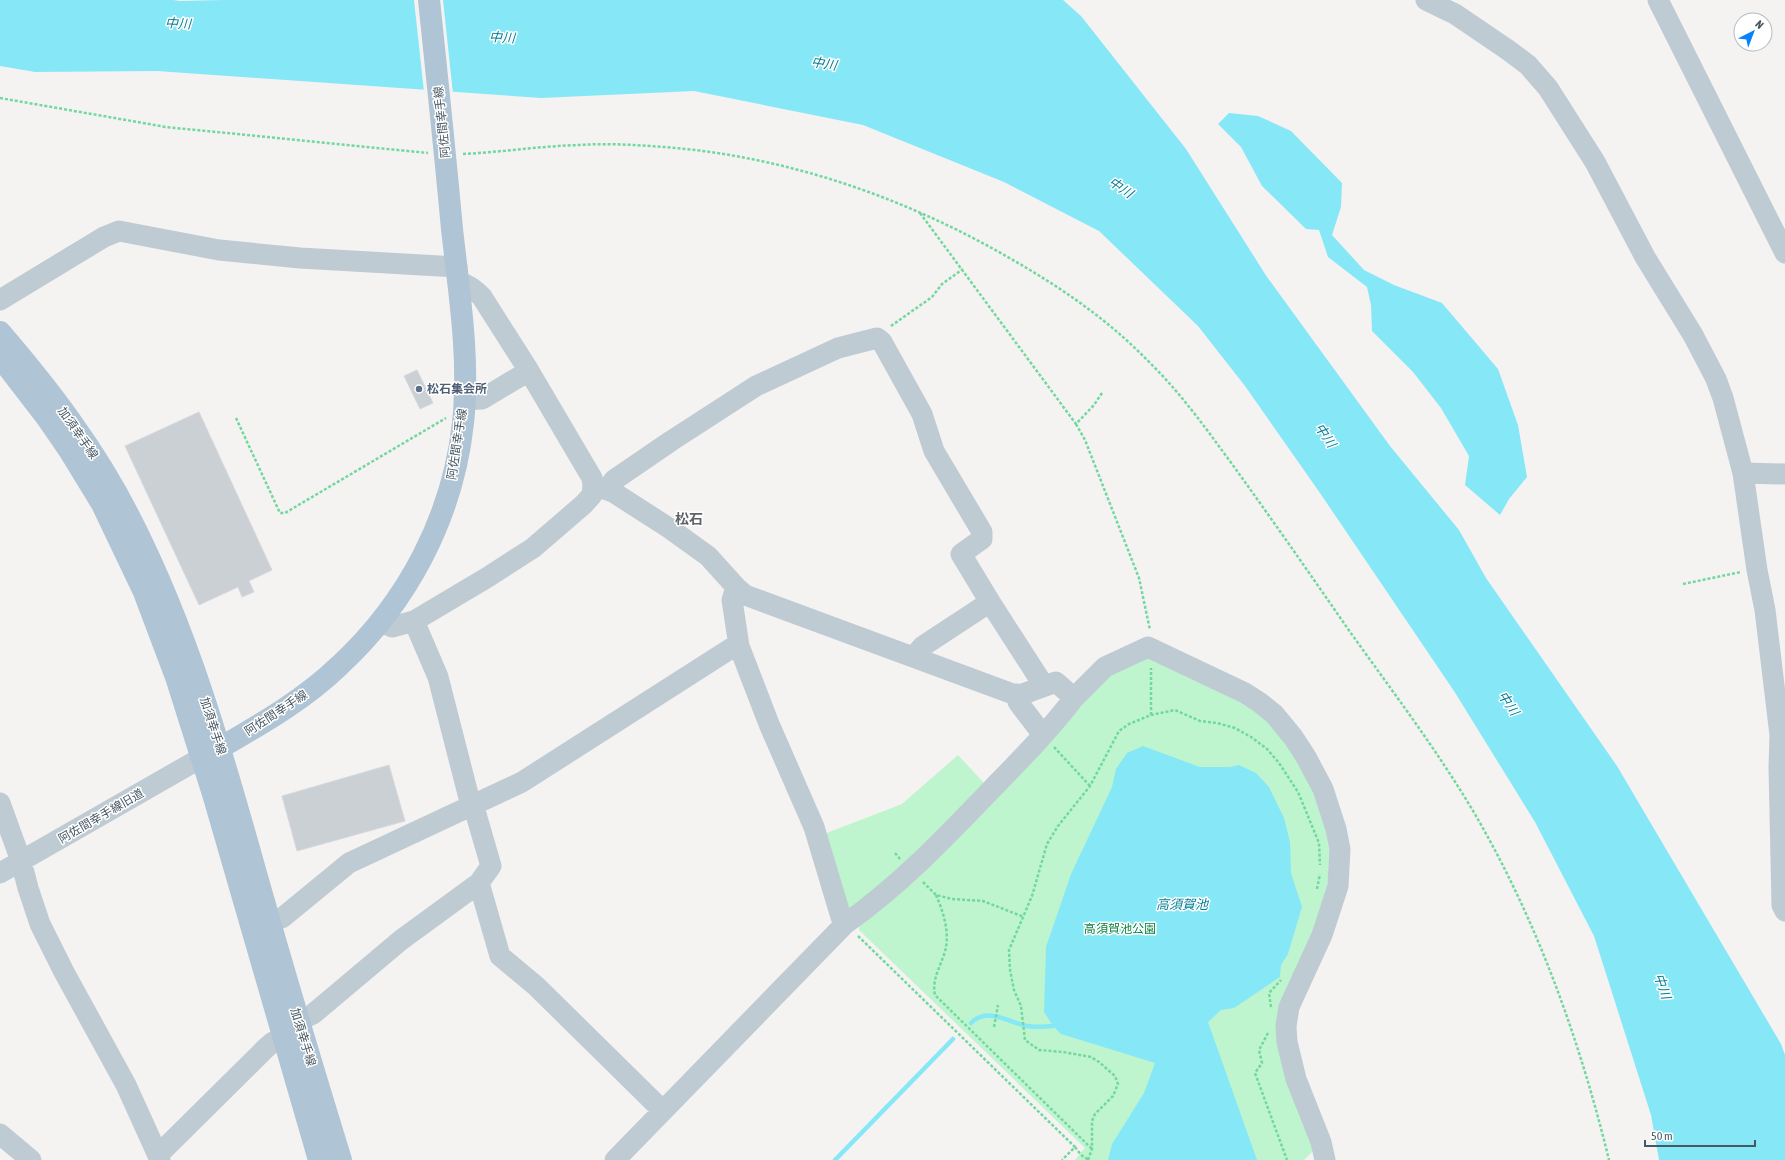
<svg xmlns="http://www.w3.org/2000/svg" width="1785" height="1160" viewBox="0 0 1785 1160" font-family="'Asap Condensed','Noto Sans JP',sans-serif">
  <style>
    .green { fill: #bef5cf }
    .water { fill: #86e8f7 }
    .pier { fill: #f5f2f2 }
    .lines { fill: none; stroke-linecap: round; stroke-linejoin: round }
    .stream { stroke: #86e8f7; stroke-width: 4.5 }
    .building { fill: #cbd0d5; stroke: #d6d9de }
    .path { stroke: #71d89e; stroke-width: 2.5; stroke-dasharray: 3 2; stroke-linecap: butt }
    .minor { stroke: #bfcbd3; stroke-width: 21 }
    .major { stroke: #afc4d4; stroke-width: 22 }
    .service-dot { fill: #5c6f8a; stroke: #fff; stroke-width: 1.5 }
    .labels { text-anchor: middle; stroke-width: 3; stroke-linejoin: round; paint-order: stroke }
    .street-label { font-size: 12px; fill: #475863; stroke: #fff }
    .service-label { font-size: 12px; font-weight: bold; fill: #4e5e75; stroke: #fff; text-anchor: start }
    .park-label { font-size: 12px; fill: #0c833f; stroke: #fff }
    .water-label { font-size: 13px; font-style: italic; fill: #047e92; stroke: #fff }
    .quarter-label { font-size: 14px; font-weight: bold; fill: #5e6368; stroke: #fff }
  </style>
  <rect width="100%" height="100%" fill="#f5f2f2"/>
  <path class="green" d="M1154 655 1253 703 1289 740 1326 812 1333 882 1286 1002 1314 1150 1304 1160H1075L1085 1148 859 930 860 922 1103 677Z
    M958 755 984 783 897 874 851 907 843 909 819 836 902 804Z"/>
  <path class="water" d="M0 0H173L180 1 224 0H1063L1081 16 1186 149 1267 277 1390 446 1459 530 1486 578 1617 766 1781 1044 1785 1055V1160H1659L1651 1115 1594 936 1535 822 1454 691 1320 493 1245 386 1198 326 1099 231 1004 182 863 125 694 91 541 98 157 71 35 72 0 66Z
    M1229 113 1258 116 1291 131 1342 183 1341 207 1332 235 1364 270 1394 285 1442 303 1498 369 1518 425 1527 477 1509 499 1500 515 1465 485 1469 456 1441 408 1413 372 1372 331 1371 305 1367 287 1328 257 1319 230 1306 229 1262 186 1241 147 1218 124Z
    M1143 746 1200 767H1230L1239 765 1256 773 1269 787 1284 818 1290 842 1291 873 1302 907 1288 954 1281 965 1280 977 1234 1008 1221 1010 1208 1022 1257 1160H1108L1112 1144 1144 1093 1155 1063 1061 1034 1053 1026 1044 1012 1046 947 1071 874 1112 787 1116 769 1127 753Z"/>
  <path class="pier" d="M414 0H443L453 94 424 92Z"/>
  <g class="lines">
    <path class="stream" d="M971 1023C987 1006 1009 1023 1028 1026 1036 1028 1045 1026 1053 1026
      M835 1160 953 1039"/>
  </g>
  <path class="building" d="M417 370 433 403 420 409 404 376Z
    M199 412 272 570 249 581 254 592 242 597 238 587 199 605 125 446Z
    M389 765 405 821 297 851 282 796Z"/>
  <g class="lines">
    <path class="path" d="M0 98 166 127 428 153
      M463 154C502 152 541 146 580 145 608 143 636 145 664 147 784 156 901 196 1006 256 1062 288 1108 319 1153 366 1183 396 1207 430 1232 464 1271 518 1310 574 1348 629 1392 691 1438 751 1476 816 1538 923 1580 1041 1609 1160
      M920 213 1076 424 1094 405 1102 393
      M891 326 932 297 942 284 963 269
      M236 418 280 513H285L446 418
      M1076 424 1085 440 1139 578 1150 630
      M1683 584 1741 572
      M1151 715V668
      M1054 747 1090 786
      M895 853 900 859
      M923 882 936 895 952 899 983 901 1024 917
      M1317 889 1320 874
      M936 895C943 911 949 930 946 947 943 963 931 978 935 995L1092 1149
      M858 936 1075 1147 1062 1160
      M1271 1007 1269 993 1281 980
      M994 1027 998 1005
      M1268 1033 1259 1050 1262 1063 1255 1073 1287 1160
      M1075 1147 1081 1155 1089 1160
      M1088 1160 1092 1149V1121L1095 1114 1113 1096 1118 1084 1115 1076 1099 1062 1091 1057 1063 1052 1039 1050 1025 1040 1021 1006 1014 990 1010 970 1009 950 1032 896 1047 844 1058 826 1090 786 1119 731 1129 724 1151 715 1175 710 1200 721 1217 723 1235 728 1251 737 1267 749 1279 763 1298 792 1319 843 1320 865"/>
    <path class="minor" d="M1426 0 1455 14 1508 50 1528 65 1548 88 1595 162 1645 257 1693 335 1716 379 1723 398 1743 473 1757 570 1765 610 1780 735 1779 767 1782 905 1785 911
      M1658 0 1785 253
      M0 300 104 237 119 231 219 250 300 258 457 267
      M464 400 482 399 529 371
      M1743 473 1785 474
      M593 485 613 492 669 528 708 556 736 587 745 595 1013 694 1020 695 1056 682 1074 698 1105 667 1148 647 1245 693 1259 702 1274 714 1293 737 1306 757 1323 789 1336 829 1340 849 1338 886 1322 935 1289 1007 1286 1026 1287 1042 1296 1079 1321 1142 1325 1160
      M607 489 614 480 671 441 756 386 838 348 877 338 882 342 922 414 934 451 982 532V539L961 554 990 602 923 646 914 656
      M736 587 732 600 739 646 769 724 814 827 841 917 845 924
      M990 602 1044 686
      M381 622 392 627 414 621 488 577 533 548 584 504 592 495 593 485 592 478 529 371 482 297C474 289 469 285 458 282
      M1017 694 1018 702 1043 735
      M0 803 21 861 28 888 40 924 64 972 126 1085 160 1160
      M0 873 201 758
      M479 883 500 956 536 986 663 1111
      M282 918 349 863 522 782 730 649 739 646
      M298 1021 313 1014 401 940 479 883 491 866 473 804 469 798 438 677 414 621
      M0 1134 31 1160
      M158 1155 266 1048 273 1042 284 1038
      M615 1160 845 924C900 885 945 838 991 790 1020 760 1049 731 1074 698"/>
    <path class="major" d="M0 332C49 389 96 450 130 518 188 631 223 755 257 877 284 972 312 1066 341 1160
      M0 357 47 418 69 450 102 504 144 592 176 677 213 794 319 1160
      M208 755C254 728 302 702 340 665 408 602 453 516 463 423 470 359 459 292 452 229 445 152 437 76 429 0"/>
  </g>
  <circle class="service-dot" cx="419" cy="389" r="4"/>
  <g class="labels">
    <g class="street-label">
      <text transform="translate(442 122) rotate(-96)" y="4">阿佐間幸手線</text>
      <text transform="translate(78 433) rotate(55)" y="4">加須幸手線</text>
      <text transform="translate(457 444) rotate(-81)" y="4">阿佐間幸手線</text>
      <text transform="translate(276 713) rotate(-33)" y="4">阿佐間幸手線</text>
      <text transform="translate(213 726) rotate(72)" y="4">加須幸手線</text>
      <text transform="translate(101 816) rotate(-30)" y="4">阿佐間幸手線旧道</text>
      <text transform="translate(303 1037) rotate(73)" y="4">加須幸手線</text>
    </g>
    <g class="service-label">
      <text x="427" y="393">松石集会所</text>
    </g>
    <g class="park-label">
      <text x="1120" y="933">高須賀池公園</text>
    </g>
    <g class="water-label">
      <text transform="translate(178 23) rotate(3)" y="5">中川</text>
      <text transform="translate(502 37) rotate(3)" y="5">中川</text>
      <text transform="translate(824 63) rotate(9)" y="5">中川</text>
      <text transform="translate(1121 187) rotate(34)" y="5">中川</text>
      <text transform="translate(1326 435) rotate(56)" y="5">中川</text>
      <text transform="translate(1509 703) rotate(56)" y="5">中川</text>
      <text x="1182" y="909">高須賀池</text>
      <text transform="translate(1663 986) rotate(71)" y="5">中川</text>
    </g>
    <g class="quarter-label">
      <text x="689" y="524">松石</text>
    </g>
  </g>
  <g transform="translate(1753 32) rotate(42)"><circle r="19" fill="#ffffff" stroke="#b5bcc1"/>
  <path d="M0-3L7 15L0 10L-7 15Z" fill="#0583fc"/>
  <text y="-6" font-size="11" font-weight="bold" text-anchor="middle" fill="#475863">N</text>
  </g>
  <path d="M1645 1140v6h110v-6" fill="none" stroke="#475863" stroke-width="2"/>
  <text x="1651" y="1140" font-size="12" fill="#475863" stroke="#ffffff" stroke-width="3" paint-order="stroke">50 m</text>
</svg>
